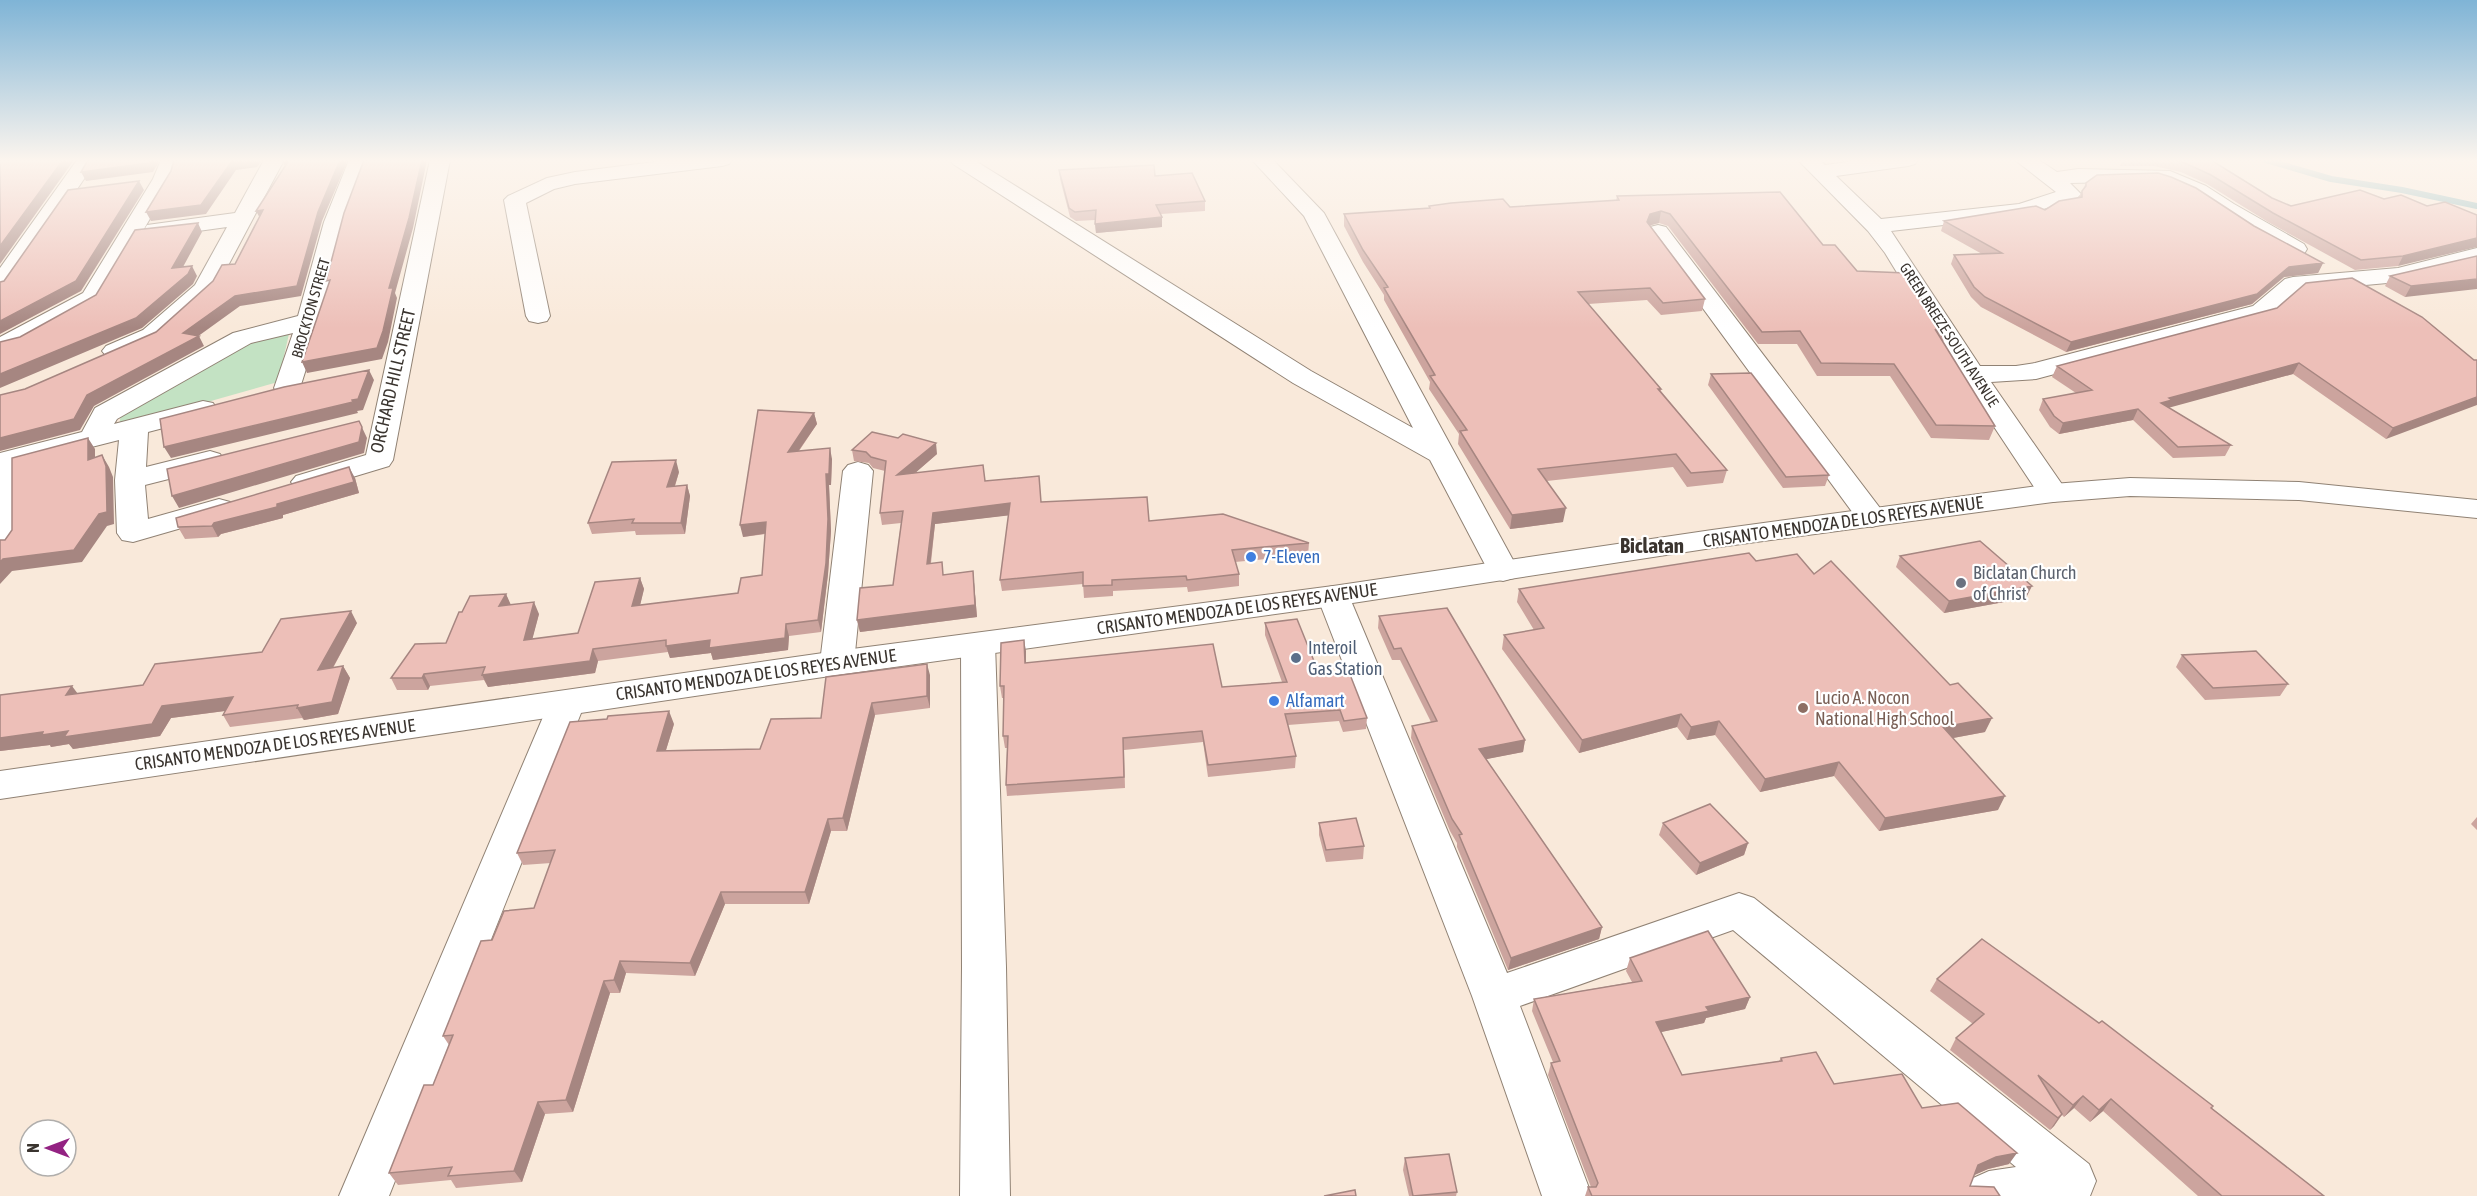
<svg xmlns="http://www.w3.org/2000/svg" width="2477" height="1196" viewBox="0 0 2477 1196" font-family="'Asap Condensed',sans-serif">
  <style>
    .green { fill: #c3e2c3 }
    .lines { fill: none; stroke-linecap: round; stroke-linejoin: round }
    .stream { stroke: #83b5bb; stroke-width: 6 }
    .street-casing { stroke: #908274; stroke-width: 2 }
    .secondary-casing { stroke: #908274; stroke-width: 2 }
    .street { fill: #fff; fill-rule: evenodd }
    .secondary { fill: #fff; fill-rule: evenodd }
    .wall { fill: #cca49e }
    .shaded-wall { fill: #a68681 }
    .building { fill: #edbfb8; stroke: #a68681; stroke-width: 1.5 }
    .shop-dot { fill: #3f7fe0; stroke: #fff; stroke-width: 2 }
    .worship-dot { fill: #6b7280; stroke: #fff; stroke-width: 2 }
    .service-dot { fill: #5c6f8a; stroke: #fff; stroke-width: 2 }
    .education-dot { fill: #8d6e63; stroke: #fff; stroke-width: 2 }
    .labels { text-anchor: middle; stroke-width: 4.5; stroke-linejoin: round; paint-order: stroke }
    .far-street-label { font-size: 15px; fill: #3a342f; stroke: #fff }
    .street-label { font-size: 18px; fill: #3a342f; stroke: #fff }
    .shop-label { font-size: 18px; fill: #366cbe; stroke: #fff; text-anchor: start }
    .worship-label { font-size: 18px; fill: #5b616d; stroke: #fff; text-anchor: start }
    .service-label { font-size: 18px; fill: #4e5e75; stroke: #fff; text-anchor: start }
    .education-label { font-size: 18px; fill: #785e54; stroke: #fff; text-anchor: start }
    .quarter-label { font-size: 21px; font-weight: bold; fill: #3a342f; stroke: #fff }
  </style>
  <rect width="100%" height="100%" fill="#f9e9da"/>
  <path class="green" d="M289 334 278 382 119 427 121 413 250 343Z"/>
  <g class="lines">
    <path class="stream" d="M2266 160 2331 179 2402 190 2477 206"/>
    <defs>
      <path id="street" d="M77 160H97L8 290 0 292V268Z
        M161 160H181L173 179 101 303 25 345 0 353V337L83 293 153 179Z
        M264 160H284L213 294 161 340 124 356 115 359 106 356 102 351 106 346 143 330 195 285 227 227 155 237 147 235 144 230 147 225 235 213Z
        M349 160H369L346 222 321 321 300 388 296 394 287 396 278 394 274 388 293 333 251 343 117 419 114 424 203 401 213 403 217 409 213 415 148 432 146 467 210 451 220 454 224 460 220 466 145 485 148 519 219 499 230 502 234 508 230 514 133 542 122 540 117 533 115 480 119 440 17 466 18 542 13 549 0 551V453L82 432 95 408 233 333 298 316 324 222Z
        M430 160H450L393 460 389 466 316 488 306 491 296 488 291 482 296 476 366 455Z
        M670 160H732L729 164 722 166 575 184 554 189 526 203 550 316 547 321 538 323 529 321 526 316 504 200 508 196 547 178 575 172Z
        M950 160H974L1311 371 1413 428 1304 216 1252 160H1273L1324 213 1519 571 1514 578 1503 581 1492 578 1430 460 1293 383 953 164Z
        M1798 160H1820L1825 165 1862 160H1918L1915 164 1908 166 1836 176 1881 219 2019 204 2056 192 2015 160H2039L2057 172 2078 169 2170 171 2206 186 2234 204 2304 244 2307 249 2304 254 2296 256 2288 254 2218 214 2192 194 2160 181 2070 183 2081 194 2077 198 2022 216 1891 231 1980 366H2016L2035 363 2253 306 2285 279 2293 277 2398 268 2477 248V262L2398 282 2300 291 2271 316 2036 379 1991 382 2068 493 2064 499 2053 502 2042 499 2038 493 1959 374 1885 253 1868 231Z
        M1658 225 1666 227 1883 512 1887 518 1883 524 1872 527 1861 524 1647 232 1650 227Z
        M858 462 868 465 873 471 854 663 849 671 837 675 825 671 820 663 843 471 848 465Z
        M1333 586 1345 589 1349 596 1507 973 1739 893 1754 898 2089 1164 2096 1181 2090 1196H1964L1971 1179 1989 1171 2016 1167 1733 930 1520 1006 1592 1196H1542L1472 996 1317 596 1321 589Z
        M978 633 990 636 995 644 1006 967 1010 1196H960L962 967 961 644 966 636Z
        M567 691 580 694 585 703 389 1196H339L549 703 554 694Z"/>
      <path id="secondary" d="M2130 478 2299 482 2477 500V518L2299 500 2130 496 2053 502 1712 548 1333 606 837 675 0 799V771L837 651 1333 586 1712 530 2053 484Z"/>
    </defs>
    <use href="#street" class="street-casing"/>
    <use href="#secondary" class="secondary-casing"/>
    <use href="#street" class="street"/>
    <use href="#secondary" class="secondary"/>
  </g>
  <path class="wall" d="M2123 160H2211L2272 198 2291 206 2384 199 2427 206 2445 202 2398 266 2355 270 2268 222 2207 184 2181 172 2154 166H2120Z
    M1059 170 1205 201V211L1161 214 1162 227 1096 233 1095 220 1076 221 1070 217 1060 179Z
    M2086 183 2254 226 2323 263 2318 273 2284 277 2252 304 2066 352 1981 307 1971 297 1951 264 1954 255 1982 254 1941 231 1944 221 2045 210 2079 197Z
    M1617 196 1823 245 1945 337 1943 342 1995 426 1989 440 1931 438 1890 376H1817L1797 344H1758L1668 226 1659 223 1650 225 1705 299 1702 311 1661 315 1647 300 1588 304 1661 389V391L1727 470 1723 483 1687 487 1673 467 1547 481 1563 522 1510 529 1458 444 1459 434 1429 389 1430 382 1384 300V295L1363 262 1344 226V214L1429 208V206L1510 207 1616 201Z
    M2477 256 2405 297 2385 286 2390 276Z
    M2474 360 2386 439 2293 374 2168 407 2231 445 2225 456 2173 458 2133 420 2059 434 2050 427 2039 410 2043 399 2076 393 2052 377 2057 366Z
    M1711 374 1829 475 1825 486 1783 488 1708 385Z
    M814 413 817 424 799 451 832 459 831 485H829L831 531 828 574 821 632 789 636 788 650 713 660 711 653 670 658 668 652 598 661 595 673 488 687 484 680 430 686 428 690H397L391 678 446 643 462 612 506 594 510 605 539 614 532 639 578 633 640 578 644 589 640 605 738 593 762 575 765 534 743 537Z
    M852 450 937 454 915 473 985 481 1041 502 1149 521 1309 543 1308 555 1235 562 1239 574V586L1188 592 1187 587 1113 591V596L1084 598 1083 584 1002 591 1000 580 1009 515 935 524 931 563 944 575 973 571 977 617 860 632 857 620 893 585 901 523 882 525 880 513 885 471 873 468 869 463 854 461Z
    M679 472 675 486 687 485 690 496 685 534 636 535 635 531 592 534 588 523Z
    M355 478 359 493 283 515V518L221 534 218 537 185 539 178 527Z
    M1900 556 2026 598 1944 613 1896 567Z
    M1756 561 1814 574 1985 732 1953 738 1998 810 1879 831 1834 776 1760 792 1715 735 1687 740 1677 727 1579 753 1502 649 1504 635 1534 630 1517 602 1519 589Z
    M1379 616 1525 740 1523 752 1486 759 1602 927 1599 939 1508 970 1457 847V843L1450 831 1411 738 1412 726 1431 722 1400 660H1392L1378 628Z
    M357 623 333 668 343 666 350 678 338 714 304 720 302 718 230 727 223 715 225 711 171 718 160 736 73 749 69 744 51 747 50 745 0 751V695L78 694 143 685 262 652Z
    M1265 623 1320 676 1367 718 1366 729 1343 732 1339 721 1288 725 1296 756 1295 768 1208 777 1203 742 1124 750 1125 788 1007 796 1006 785 1007 748H1005L1003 736 1004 698H1002L1000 686 1026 651V663L1222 687 1282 682 1265 635Z
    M2182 655 2288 684 2280 696 2205 700 2176 667Z
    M930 675V708L875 715 847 831H831L809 904H725L695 976 626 973 620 993H610L573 1112 545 1114 522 1182 456 1188 451 1180 398 1185 389 1173 433 1085 449 1045 443 1036 492 940 534 908 551 863 523 865 517 853 674 724 666 750 760 749 821 718Z
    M2477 817V830L2471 824Z
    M1319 823 1364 846 1363 859 1326 862 1319 835Z
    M1663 823 1748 843 1744 855 1696 875 1659 835Z
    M1630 958 1750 997 1745 1009 1706 1018 1704 1023 1661 1032 1682 1075 1779 1061 1781 1058 1834 1084 1922 1108 2009 1164 1988 1169 1974 1175 1970 1186 2000 1196H1585L1588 1187H1591L1548 1075 1551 1063 1553 1062 1532 1011 1534 999 1632 982 1626 971Z
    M1937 979 2212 1108 2324 1196H2198L2103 1111 2090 1122 2074 1108 2064 1117 2062 1115 2054 1126 2050 1130 1950 1050 1956 1038 1973 1024 1930 991Z
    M1405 1158 1457 1192 1456 1196H1409L1403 1170Z"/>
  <path class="shaded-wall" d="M63 160H74L0 264V246Z
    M150 160H160L153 172 86 181 81 172Z
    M262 160 257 167 236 170 206 214 151 221 146 212 232 161Z
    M282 160H296L297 163 284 165Z
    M340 160H348L322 221 301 296 240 306 197 337 199 336 204 346 94 406 80 430 0 451V438L87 395 183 333 318 212Z
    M422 160H427L413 228 395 293 397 298 388 342 382 359 307 373 302 362 389 288Z
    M139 181 144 190 81 291 0 334V321Z
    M263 210 261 220 256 211Z
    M1661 211 1659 223 1648 226 1647 222 1650 214Z
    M1162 217V227L1096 233 1095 224Z
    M198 223 202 232 177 278 172 268Z
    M2477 238V247L2398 266 2403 256Z
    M2323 263 2318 273 2284 277 2252 304 2066 352 2071 342 2289 267Z
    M192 266 197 276 193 284 142 328 0 388V374Z
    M2477 279V289L2405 297 2411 286Z
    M2299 363 2293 374 2168 408 2161 403 2169 398Z
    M369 370 374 380 363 410 357 411 352 400Z
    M2477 397V405L2386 439 2393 428Z
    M353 402 358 413 171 458 164 447Z
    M2138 409 2133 420 2059 434 2063 423Z
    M814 413 817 424 790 463 788 452Z
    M359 421 367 438 364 453 179 508 172 496Z
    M88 438 95 449V471L88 460Z
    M936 443 937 454 899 487 897 475Z
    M830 448 832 459 831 485H829L831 531 828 574 821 632 818 620 826 474Z
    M102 455 109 467 113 477 114 524 107 526 82 562 12 571 0 584V562Z
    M676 460 679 472 671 498 667 487Z
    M349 467 355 478 359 493 283 515V518L221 534 218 537 212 526 214 523 277 504Z
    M687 485 690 496 685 534 681 523Z
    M1010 503 1012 515 935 524 929 575 927 564 933 513Z
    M1566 508 1563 522 1510 529 1512 515Z
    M766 522 769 533 743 537 740 525Z
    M973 571 977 617 860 632 857 620Z
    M640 578 644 589 637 618 632 606Z
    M2032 586 2026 598 1944 613 1949 601Z
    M506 594 511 605 499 606Z
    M534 602 539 614 529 652 524 640Z
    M351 611 357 623 325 682 318 670Z
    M786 624 789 636 788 650 713 660 711 653 670 658 666 646Z
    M1024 640 1026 651V675L1025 663Z
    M593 649 598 661 595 673 488 687 482 675Z
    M927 664 930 675V708L927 696Z
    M343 666 350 678 338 714 304 720 297 708Z
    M424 674 430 686 428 690 422 678Z
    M72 686 81 698 66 695Z
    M233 697 240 709 171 718 160 736 73 749 69 744 51 747 50 745 0 751V738L162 706Z
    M872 703 875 715 847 831 843 818Z
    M669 711 674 724 662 763 657 751Z
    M1681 714 1677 727 1579 753 1582 740Z
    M1992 718 1985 732 1937 741 1943 727Z
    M1719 721 1715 735 1687 740 1691 727Z
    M1525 740 1523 752 1477 761 1479 749Z
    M1839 762 1834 776 1760 792 1765 779Z
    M2005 796 1998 810 1879 831 1885 818Z
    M828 819 831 831 809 904 805 892Z
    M1748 843 1744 855 1696 875 1700 863Z
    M721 892 725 904 695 976 690 963Z
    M1602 927 1599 939 1508 970 1511 958Z
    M620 961 626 973 620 993 614 980Z
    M604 981 610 993 573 1112 566 1100Z
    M1750 997 1745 1009 1706 1018 1704 1023 1652 1034 1656 1022 1706 1007Z
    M2083 1096 2074 1108 2064 1117 2073 1105Z
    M2111 1099 2103 1111 2090 1122 2099 1110Z
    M538 1102 545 1114 522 1182 514 1171Z
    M2062 1114 2054 1126 2050 1130 2058 1118Z
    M2017 1153 2009 1164 1988 1169 1970 1177 1978 1165 1996 1157Z"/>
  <path class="building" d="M0 160H63L0 246Z
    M88 160H150L149 163 81 172Z
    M174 160H236L232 161 201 205 146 212 171 171Z
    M289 160H340L318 212 297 286 235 296 183 333 199 336 87 395 74 419 0 438V395L25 389 156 332 213 281 222 265 235 264 263 210 256 211Z
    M364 160H422L409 218 389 288H393L383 331 377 348 302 362 330 280 326 281 344 213Z
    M2173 160H2211L2272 198 2291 206 2360 190 2384 199 2401 195 2427 206 2445 202 2477 215V238L2403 256 2361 260 2273 213 2211 175 2185 163Z
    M1154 165 1155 176 1192 173 1205 201 1156 205 1162 217 1095 224 1096 210 1075 212 1069 208 1059 170Z
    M2158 173 2171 177 2196 188 2254 226 2323 263 2289 267 2257 294 2071 342 1985 297 1974 287 1954 255 2002 253 1944 221 2036 206 2045 210 2059 201 2082 197V191L2086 186V183L2097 175Z
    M139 181 76 281 0 321V282L4 281 68 190Z
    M1780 192 1823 245H1835L1857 271 1906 273 1945 337 1935 329 1995 426 1936 425 1894 364 1821 363 1800 331 1762 332 1670 214 1661 211 1650 214 1647 222 1705 299 1663 303 1650 288 1578 292 1661 389H1658L1727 470 1691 473 1676 454 1538 469 1566 508 1512 515 1460 431 1467 430 1430 376 1435 375 1384 288 1388 287 1363 250 1344 214 1430 208 1429 206 1451 203 1503 199 1510 207 1619 200 1617 196Z
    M198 223 172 268 192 266 188 274 136 318 0 374V342L20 337 96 295 135 230Z
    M2477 256V279L2411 286 2390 276Z
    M2352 278 2422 317 2474 360H2477V397L2393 428 2299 363 2169 398 2172 400 2161 403 2231 445 2178 447 2138 409 2063 423 2054 416 2043 399 2092 390 2057 366 2277 308 2306 283Z
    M369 370 358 399 352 400 353 402 164 447 160 419 284 387Z
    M1751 373 1829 475 1786 477 1711 374Z
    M758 410 814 413 788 452 830 448 829 474H826L828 519 826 563 818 620 786 624 785 638 709 648 710 640 666 646V640L593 649 590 661 482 675 485 667 424 674 422 678H391L415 644 446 643 459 612H462L470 596 506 594 499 606 534 602 524 640 578 633 595 582 640 578 632 606 738 593 741 578 762 575 766 522 740 525Z
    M359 421 362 427 359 442 172 496 167 469Z
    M872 432 898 438 903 434 936 443 897 475 983 465 985 481 1039 476 1041 502 1147 497 1149 521 1223 514 1309 543 1232 550 1239 574 1187 580 1186 576 1112 580V585L1083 586V572L1000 580 1010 503 933 513 927 564 942 562 943 575 973 571 975 605 857 620 860 588 893 585 903 511 880 513 886 461 871 457 866 452 852 450Z
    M88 438V460L102 455 106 466 107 512 99 514 74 550 3 559 0 562V540H5L12 530V458Z
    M676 460 667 487 687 485 681 523H632L634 519 588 523 612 462Z
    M349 467 354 482 277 504V507L214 523 212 526 178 527 176 518Z
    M1980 541 2032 586 1949 601 1900 556Z
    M1749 553 1756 561 1797 554 1814 574 1831 561 1950 685 1958 683 1992 718 1943 727 2005 796 1885 818 1839 762 1765 779 1719 721 1691 727 1681 714 1582 740 1504 635 1544 628 1519 589Z
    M1447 608 1525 740 1479 749 1602 927 1511 958 1459 835 1462 834 1452 819 1412 726 1437 721 1401 648 1394 649 1379 616Z
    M351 611 318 670 343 666 332 702 297 708 298 705 223 715 233 697 162 706 152 724 64 737 68 731 42 735 43 732 0 738V695L72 686 66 695 143 685 155 664 262 652 281 619Z
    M1297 619 1320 676 1349 672 1367 718 1344 721 1340 710 1285 714 1296 756 1208 765 1202 731 1123 738 1124 777 1006 785 1008 736H1003L1004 686H1000L1001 643 1024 640 1025 663 1213 644 1222 687 1287 682 1265 623Z
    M2256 651 2288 684 2213 688 2182 655Z
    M927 664V696L872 703 843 818 828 819 805 892H721L690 963 620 961 614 980 604 981 566 1100 538 1102 514 1171 448 1176 452 1167 389 1173 424 1085H433L453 1035 443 1036 481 941 492 940 504 911 534 908 555 850 517 853 570 722 607 719 608 716 669 711 657 751 760 749 771 719 821 718 826 677Z
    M1710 804 1748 843 1700 863 1663 823Z
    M1356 818 1364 846 1326 850 1319 823Z
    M1708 931 1750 997 1706 1007 1709 1011 1656 1022 1682 1075 1782 1061 1781 1058 1816 1052 1834 1084 1902 1074 1922 1108 1958 1103 2017 1153 1996 1157 1978 1165 1970 1186 1994 1187 2000 1196H1592L1588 1187H1596L1598 1183 1551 1063 1560 1061 1534 999 1642 981 1630 958Z
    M1982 939 2099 1023 2102 1021 2213 1106 2211 1108 2324 1196H2222L2111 1099 2099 1110 2083 1096 2073 1105 2038 1075 2062 1114 2058 1118 1956 1038 1984 1014 1937 979Z
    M1449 1154 1457 1192 1413 1196 1405 1158Z
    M1355 1190 1356 1196H1324Z"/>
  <linearGradient id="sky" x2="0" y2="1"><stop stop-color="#7fb4d6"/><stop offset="0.49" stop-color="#fcf5ee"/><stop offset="1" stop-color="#fcf5ee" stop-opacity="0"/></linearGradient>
  <rect width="2477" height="328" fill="url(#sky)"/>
  <g class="shop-dot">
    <circle cx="1251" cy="557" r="6"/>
    <circle cx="1274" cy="701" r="6"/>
  </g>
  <circle class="worship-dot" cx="1961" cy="583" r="6"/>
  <circle class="service-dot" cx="1296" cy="658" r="6"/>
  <circle class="education-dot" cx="1803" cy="708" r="6"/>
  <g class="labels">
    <g class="far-street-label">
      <text transform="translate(311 308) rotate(-74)" y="5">BROCKTON STREET</text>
      <text transform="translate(1949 335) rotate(57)" y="5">GREEN BREEZE SOUTH AVENUE</text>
    </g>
    <g class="street-label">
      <text transform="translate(393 381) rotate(-77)" y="6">ORCHARD HILL STREET</text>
      <text transform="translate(1843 522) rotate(-8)" y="6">CRISANTO MENDOZA DE LOS REYES AVENUE</text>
      <text transform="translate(1237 609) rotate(-8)" y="6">CRISANTO MENDOZA DE LOS REYES AVENUE</text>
      <text transform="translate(756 675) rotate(-8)" y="6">CRISANTO MENDOZA DE LOS REYES AVENUE</text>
      <text transform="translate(275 745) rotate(-8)" y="6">CRISANTO MENDOZA DE LOS REYES AVENUE</text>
    </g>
    <g class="shop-label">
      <text x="1263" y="563">7-Eleven</text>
      <text x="1286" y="707">Alfamart</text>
    </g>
    <g class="worship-label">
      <text x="1973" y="579">Biclatan Church<tspan x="1973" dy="21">of Christ</tspan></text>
    </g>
    <g class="service-label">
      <text x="1308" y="654">Interoil<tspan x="1308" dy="21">Gas Station</tspan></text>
    </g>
    <g class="education-label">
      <text x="1815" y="704">Lucio A. Nocon<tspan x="1815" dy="21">National High School</tspan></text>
    </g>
    <g class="quarter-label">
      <text x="1652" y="553">Biclatan</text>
    </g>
  </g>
  <g transform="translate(48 1148) rotate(270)"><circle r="28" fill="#ffffff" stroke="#b0aeac" stroke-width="1.5"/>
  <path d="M0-4.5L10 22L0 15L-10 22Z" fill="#932282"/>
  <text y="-9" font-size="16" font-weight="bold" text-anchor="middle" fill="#3a342f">N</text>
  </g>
</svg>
